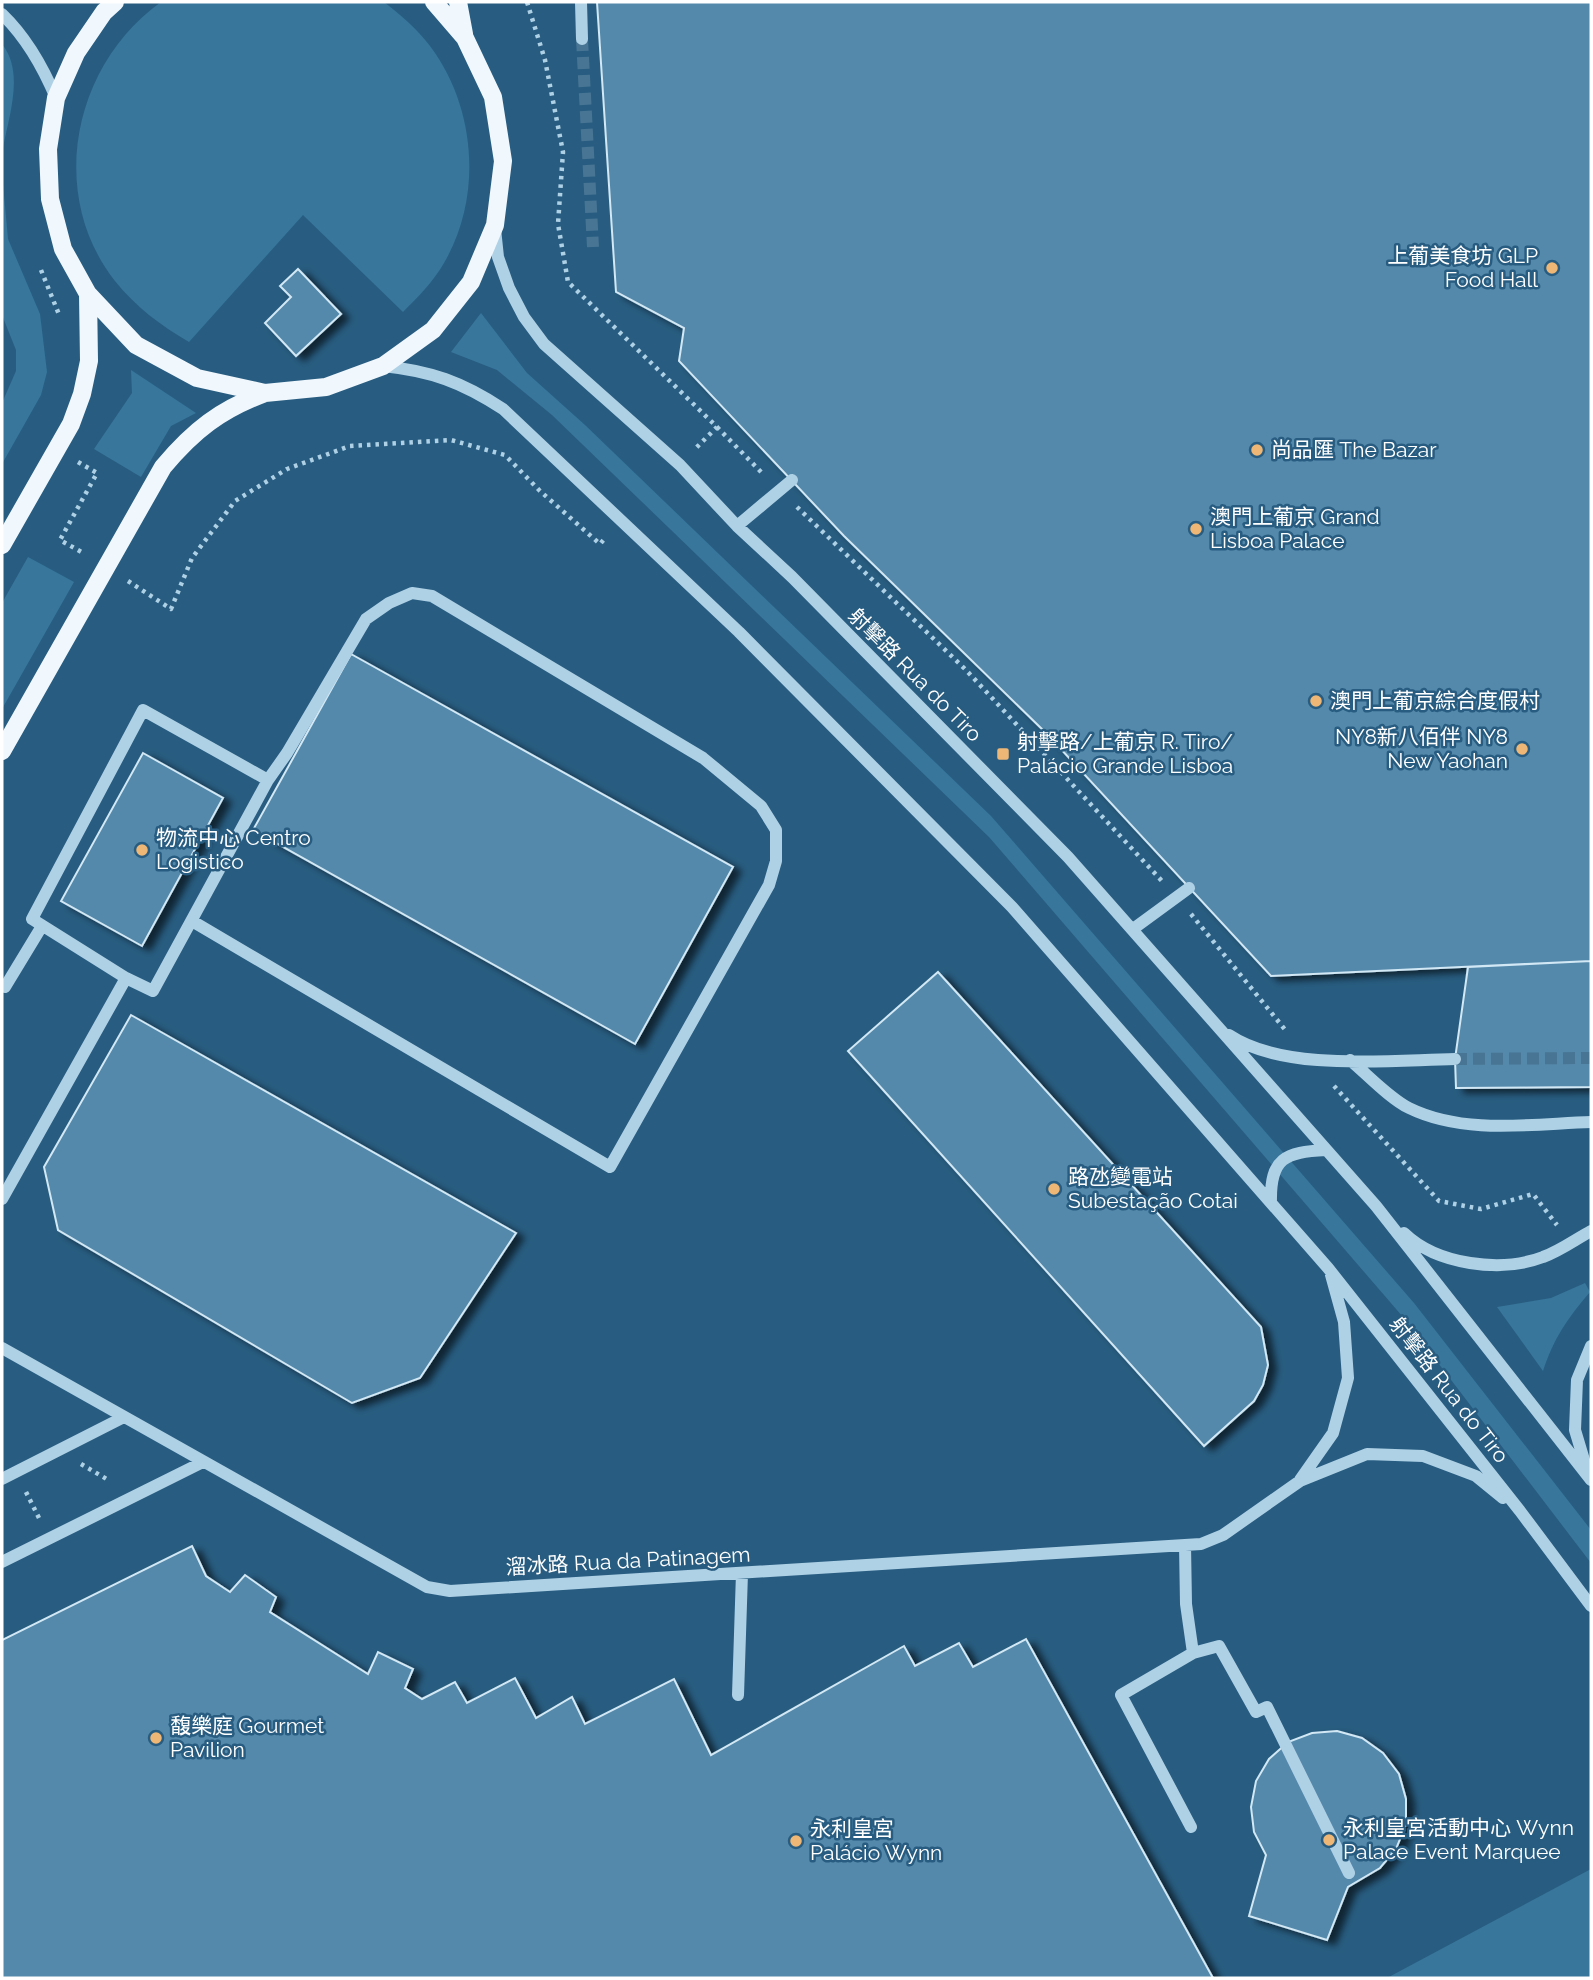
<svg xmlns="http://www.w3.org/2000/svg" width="1593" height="1980" viewBox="0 0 1593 1980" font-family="Raleway,'Noto Sans SC',sans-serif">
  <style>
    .green { fill: #38769c }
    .building { fill: #5489ab; stroke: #d2e8f5; stroke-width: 2; filter: url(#shadow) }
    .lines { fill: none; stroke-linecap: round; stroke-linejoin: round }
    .minor-tunnel { stroke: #487594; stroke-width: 12; stroke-dasharray: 12 6; stroke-linecap: butt }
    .path { stroke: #afd1e6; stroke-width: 4.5; stroke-dasharray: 3.5 5; stroke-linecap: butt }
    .minor { stroke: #afd1e6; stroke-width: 12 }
    .major { stroke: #f0f7fd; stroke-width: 18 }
    .poi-dot { fill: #eeb776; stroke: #285d81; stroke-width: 2.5 }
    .labels { text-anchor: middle; stroke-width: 5; stroke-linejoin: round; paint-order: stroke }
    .poi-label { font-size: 21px; fill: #fff; stroke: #285d81; text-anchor: start }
    .street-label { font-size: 21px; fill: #fff; stroke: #285d81 }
  </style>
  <defs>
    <filter id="shadow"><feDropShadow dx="8" dy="4.5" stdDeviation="3.5" flood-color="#0009"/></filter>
  </defs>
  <rect width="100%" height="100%" fill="#285d81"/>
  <path class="green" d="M161 2H384C401 15 417 29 430 46 476 107 483 196 444 263 433 282 418 297 403 312L303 215 189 342C160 325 136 307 115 281 46 193 74 64 161 2Z
    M2 44C26 74 7 120 2 154Z
    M2 173 8 239 40 314 47 372 41 395 2 464V403L16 371V350L2 315Z
    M481 313 527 373 585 425 991 816 1414 1303 1591 1530V1563L1403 1317 989 837 552 415 497 370 451 352Z
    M131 370 196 413 171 426 141 477 94 449 132 393Z
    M28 557 74 582 2 709V603Z
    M1585 1283 1590 1292C1567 1319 1554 1338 1543 1371L1497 1307 1551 1298Z
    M1591 1869V1978H1387Z"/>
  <path class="building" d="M597 2H1591V961L1271 976 1046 733 844 536 679 361 684 328 616 292Z
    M298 269 341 314 296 356 265 323 291 297 280 286Z
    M351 654 733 867 635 1044 253 830Z
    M143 753 223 798 142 946 61 901Z
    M1591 961V1087L1456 1088 1455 1059 1468 967Z
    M938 972 1261 1327 1268 1365 1263 1385 1254 1401 1204 1446 848 1051Z
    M131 1015 516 1233 420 1378 352 1403 58 1230 44 1167Z
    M192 1546 206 1576 230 1592 245 1575 276 1597 270 1612 368 1674 378 1652 413 1669 405 1688 422 1699 455 1682 467 1703 515 1678 536 1718 572 1697 585 1724 674 1679 711 1755 904 1646 915 1666 959 1643 973 1667 1026 1639 1213 1978H2V1640Z
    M1337 1731 1362 1738 1383 1753 1399 1774 1406 1799V1824L1396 1849 1380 1868 1348 1887 1327 1940 1249 1916 1266 1855 1254 1832 1251 1807 1256 1781 1269 1759 1288 1742 1312 1733Z"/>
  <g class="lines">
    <path class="minor-tunnel" d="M582 39 593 247
      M1455 1059 1591 1058"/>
    <path class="path" d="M527 2 545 60 563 152 558 224 568 282 717 427 695 449
      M41 270 60 317
      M717 427 763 474
      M78 462 97 473 60 540 85 554
      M797 507 966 670 1162 881
      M128 581 171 609 192 558 235 501 287 469 350 446 451 440 505 455 540 491 600 544 606 537
      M1191 914 1287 1032
      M1334 1086 1439 1201 1481 1209 1533 1194 1557 1225
      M81 1464 110 1481
      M26 1492 39 1518"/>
    <path class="minor" d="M581 2 582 39
      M2 14C27 38 43 67 56 98
      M495 229 498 257 509 288 524 317 544 344 680 465 737 526 792 577 1068 857 1376 1206 1591 1480
      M383 366C431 371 462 382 503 409L739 632 1012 907 1328 1268 1520 1511 1591 1606
      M737 526 792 480
      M143 710 268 780 153 991 126 978 32 919Z
      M192 921 610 1167 769 885 776 861V830L761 806 703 758 432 596 412 593 389 603 366 619 287 753 268 780
      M1133 929 1189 888
      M2 985 5 987 42 926
      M1229 1035C1284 1072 1390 1060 1455 1059
      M1350 1060C1367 1074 1389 1098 1409 1108 1464 1135 1532 1124 1591 1122
      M2 1199 126 978
      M1271 1202C1270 1158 1285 1152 1326 1150
      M1404 1233C1437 1265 1501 1273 1543 1257 1560 1251 1576 1239 1591 1231
      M2 1348 427 1587 450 1591 1201 1544 1223 1535 1300 1481 1367 1454 1423 1456 1476 1476 1503 1498
      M1587 1470 1575 1430 1577 1380 1591 1346
      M2 1479 124 1417
      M1300 1480 1333 1433 1348 1378 1344 1322 1331 1275
      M1185 1545 1186 1604 1193 1653 1219 1646 1256 1712 1267 1707 1349 1873
      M2 1562 203 1462
      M738 1695 742 1573
      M1191 1827 1121 1695 1193 1653"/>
    <path class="major" d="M115 2 104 12 76 53 56 98 48 149 50 199 63 249 88 294 136 345 197 378 265 393 326 387 383 366 433 330 471 282 495 225 503 161 493 97 465 38 434 2
      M458 2 464 34
      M2 545 71 424 82 394 89 361 88 294
      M2 751 163 467C194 430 220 410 265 393"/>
  </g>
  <g class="poi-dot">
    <circle cx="1552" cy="268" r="7"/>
    <circle cx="1257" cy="450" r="7"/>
    <circle cx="1196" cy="529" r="7"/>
    <circle cx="1316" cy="701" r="7"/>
    <circle cx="1522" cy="749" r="7"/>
    <rect x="996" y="747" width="14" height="14" rx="3.5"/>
    <circle cx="142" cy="850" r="7"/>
    <circle cx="1054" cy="1189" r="7"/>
    <circle cx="156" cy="1738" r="7"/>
    <circle cx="1329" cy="1840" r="7"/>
    <circle cx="796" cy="1841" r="7"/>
  </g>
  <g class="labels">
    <g class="poi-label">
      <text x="1538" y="263" text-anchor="end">上葡美食坊 GLP<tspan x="1538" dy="24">Food Hall</tspan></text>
      <text x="1271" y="457">尚品匯 The Bazar</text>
      <text x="1210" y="524">澳門上葡京 Grand<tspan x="1210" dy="24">Lisboa Palace</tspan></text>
      <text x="1330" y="708">澳門上葡京綜合度假村</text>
      <text x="1508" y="744" text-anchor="end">NY8新八佰伴 NY8<tspan x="1508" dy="24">New Yaohan</tspan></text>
      <text x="1017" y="749">射擊路/上葡京 R. Tiro/<tspan x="1017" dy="24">Palácio Grande Lisboa</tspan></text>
      <text x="156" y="845">物流中心 Centro<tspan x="156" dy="24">Logistico</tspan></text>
      <text x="1068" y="1184">路氹變電站<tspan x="1068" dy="24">Subestação Cotai</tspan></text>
      <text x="170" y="1733">馥樂庭 Gourmet<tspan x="170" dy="24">Pavilion</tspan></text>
      <text x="1343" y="1835">永利皇宮活動中心 Wynn<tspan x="1343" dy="24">Palace Event Marquee</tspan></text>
      <text x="810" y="1836">永利皇宮<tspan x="810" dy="24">Palácio Wynn</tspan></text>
    </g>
    <g class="street-label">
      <text transform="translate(915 675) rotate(45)" y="7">射擊路 Rua do Tiro</text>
      <text transform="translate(1449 1390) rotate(52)" y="7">射擊路 Rua do Tiro</text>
      <text transform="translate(628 1561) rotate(-3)" y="7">溜冰路 Rua da Patinagem</text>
    </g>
  </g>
  <rect width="1593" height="1980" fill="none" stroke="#ffffff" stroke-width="7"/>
</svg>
